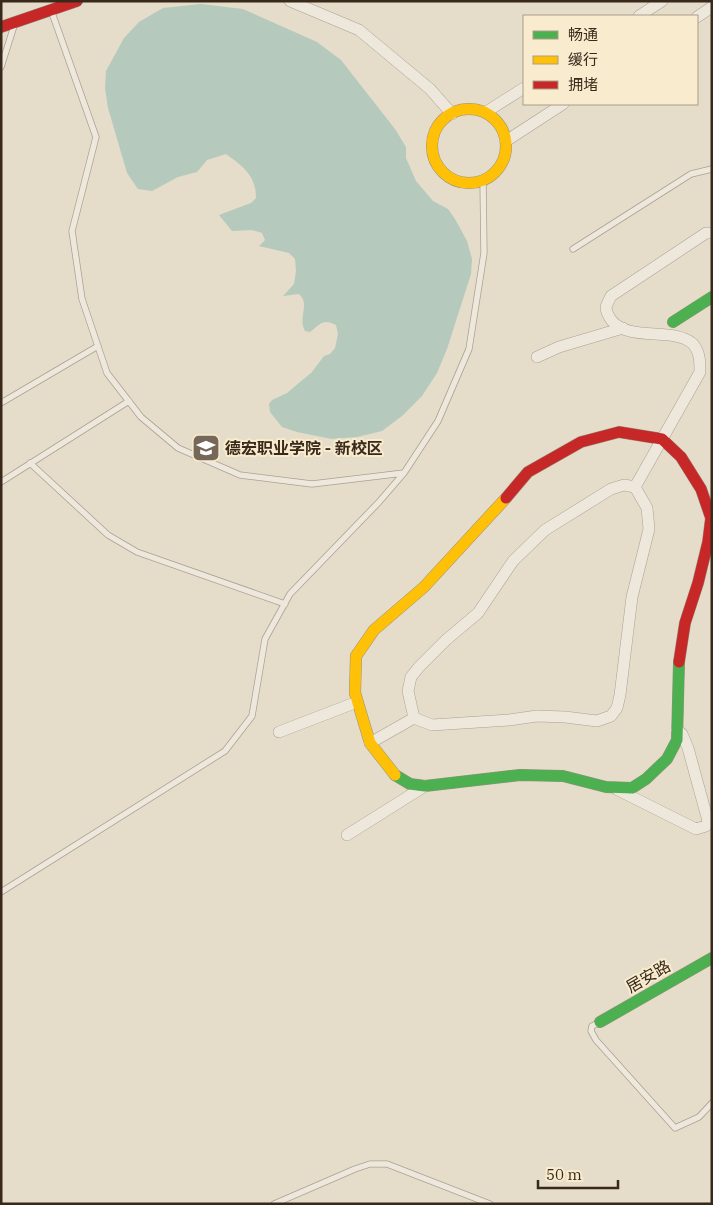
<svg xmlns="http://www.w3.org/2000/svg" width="713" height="1205" viewBox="0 0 713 1205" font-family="'IBM Plex Serif','Noto Sans SC',serif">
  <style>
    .water { fill: #b5cabd }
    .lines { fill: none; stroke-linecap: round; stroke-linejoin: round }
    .lane-casing { stroke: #aaa193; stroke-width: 7 }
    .street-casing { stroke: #aaa193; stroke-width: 12 }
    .fast-casing { stroke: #999083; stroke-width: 12 }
    .slow-casing { stroke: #999083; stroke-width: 12 }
    .jam-casing { stroke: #999083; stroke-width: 12 }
    .lane { stroke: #ede7dc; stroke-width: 5.5 }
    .street { stroke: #ede7dc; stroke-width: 11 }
    .fast { stroke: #4caf50; stroke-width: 11 }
    .slow { stroke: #ffc107; stroke-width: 11 }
    .jam { stroke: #c62828; stroke-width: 11 }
    .labels { text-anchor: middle; stroke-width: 4; stroke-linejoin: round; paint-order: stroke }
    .poi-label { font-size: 16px; font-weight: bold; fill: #39291b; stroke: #f8ebce; text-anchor: start }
    .street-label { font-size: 16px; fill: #39291b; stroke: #f8ebce }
  </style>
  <rect width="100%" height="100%" fill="#e5dcc9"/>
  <path class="water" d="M201 4 243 9 317 42 341 60 395 129 406 147V158L416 181 433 201 448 209 455 219 467 241 472 259 471 274 447 349 437 373 422 396 402 416 382 431 357 437 332 439 297 432 282 427 270 412 269 404 272 400 287 393 312 372 324 356 330 354 335 348 338 334 336 325C323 318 320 324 310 332L305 331C297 317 311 305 299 294L283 296 294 284 296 271 295 259 289 253 259 246 265 240 262 233 252 230 232 231 219 215 251 203 256 198C256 176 244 167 226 154L207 160 197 172 178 177 152 191 138 189 127 173 108 108 105 88 106 71 124 38 139 22 163 8Z"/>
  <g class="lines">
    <defs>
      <path id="lane" d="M51 10 96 137 72 231 82 299 107 373 141 417 178 448 240 475 312 484 404 473
        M1 67 14 26
        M573 249 691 174 712 169
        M1 403 98 346
        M30 463 108 535 137 552 285 604
        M1 482 129 401
        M1 892 225 751 252 716 265 639 290 594 379 502 404 473 438 421 469 349 484 253 483 180
        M599 1023 592 1026 591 1031 596 1040 675 1128 699 1117 712 1103
        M274 1204 355 1169 370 1164H387L490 1204"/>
      <path id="street" d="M290 1 359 30 430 89 452 114
        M639 16 662 1
        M697 17 712 7
        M486 112 524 88
        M506 141 563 104
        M537 357 559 347 623 328
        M624 485 635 487 647 508 649 529 632 597 620 695 617 708 611 716 597 721 565 717 537 716 509 720 432 725 414 718 408 691 411 677 419 667 446 640 478 613 513 561 545 530 611 489Z
        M635 487 700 372C700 362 700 351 692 343 673 327 630 342 612 321 609 317 606 313 606 307 607 304 609 300 611 296L706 233H712
        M279 732 357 702
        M370 743 414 718
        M618 790 696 829 706 826 708 821 688 748 682 734 677 730
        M347 835 425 786"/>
      <path id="fast" d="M673 322 712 297
        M395 775 410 784 425 786 520 775 563 776 606 787 632 788 646 779 667 759 677 740 679 662
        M600 1022 712 958"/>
      <path id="slow" d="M432 146a37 37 0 1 1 74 0a37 37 0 1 1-74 0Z
        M395 775 370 743 355 693 356 656 374 630 424 587 506 498"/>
      <path id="jam" d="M1 27 77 1
        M619 432 662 439 681 457 701 489 711 518 708 542 698 583 685 623 679 662
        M506 498 528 472 581 442 619 432"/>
    </defs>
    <use href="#lane" class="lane-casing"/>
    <use href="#street" class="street-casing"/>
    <use href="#fast" class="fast-casing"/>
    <use href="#slow" class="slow-casing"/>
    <use href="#jam" class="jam-casing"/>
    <use href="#lane" class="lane"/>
    <use href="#street" class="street"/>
    <use href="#fast" class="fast"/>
    <use href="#slow" class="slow"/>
    <use href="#jam" class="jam"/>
  </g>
  <defs>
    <symbol id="school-square" viewBox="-11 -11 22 22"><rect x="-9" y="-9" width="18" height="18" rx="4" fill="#756858" stroke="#f8ebce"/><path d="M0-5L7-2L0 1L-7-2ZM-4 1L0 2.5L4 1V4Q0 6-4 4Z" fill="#fff"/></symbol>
  </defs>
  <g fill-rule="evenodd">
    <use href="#school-square" x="190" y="432" width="32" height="32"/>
  </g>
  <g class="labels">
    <g class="poi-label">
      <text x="225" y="454">德宏职业学院 - 新校区</text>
    </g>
    <g class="street-label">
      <text transform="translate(648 976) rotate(-30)" y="6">居安路</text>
    </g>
  </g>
  <rect width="713" height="1205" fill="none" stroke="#39291b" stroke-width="5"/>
  <rect x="523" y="15" width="175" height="90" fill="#f8ebce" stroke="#ac9d86"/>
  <rect x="533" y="31" width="25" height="8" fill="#4caf50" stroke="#ac9d86"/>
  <text x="568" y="40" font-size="15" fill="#39291b">畅通</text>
  <rect x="533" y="56" width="25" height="8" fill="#ffc107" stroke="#ac9d86"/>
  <text x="568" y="65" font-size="15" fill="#39291b">缓行</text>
  <rect x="533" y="81" width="25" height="8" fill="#c62828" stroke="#ac9d86"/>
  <text x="568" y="90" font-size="15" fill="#39291b">拥堵</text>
  <path d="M538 1180v8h80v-8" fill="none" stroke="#39291b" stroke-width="2.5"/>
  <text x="546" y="1180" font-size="15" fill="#39291b" stroke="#f8ebce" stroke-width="4" paint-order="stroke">50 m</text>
</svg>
